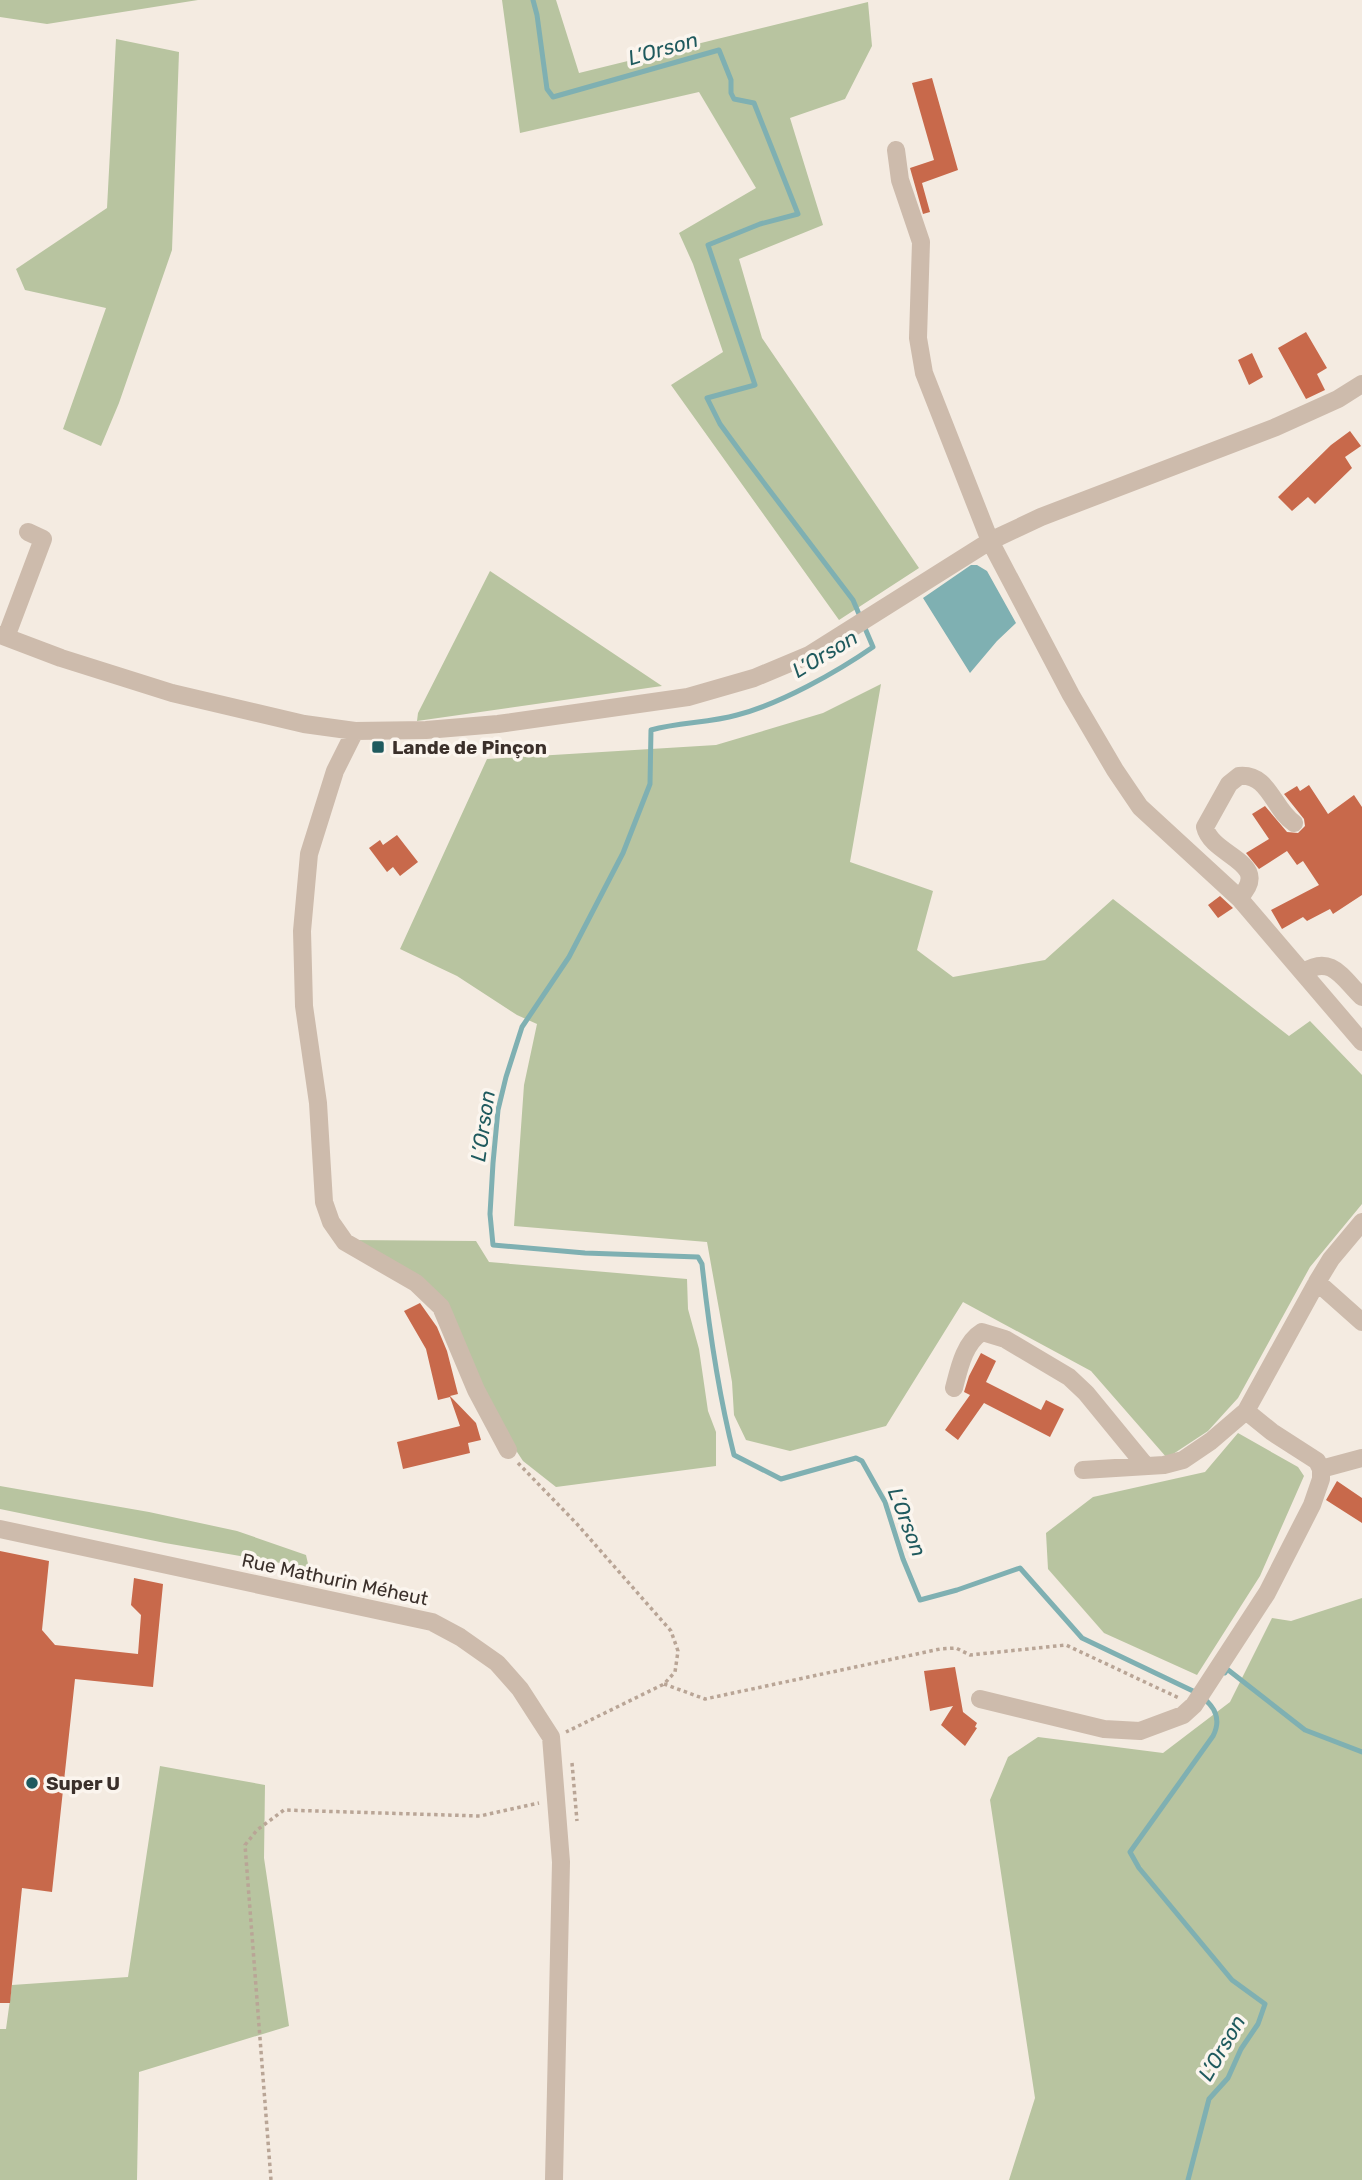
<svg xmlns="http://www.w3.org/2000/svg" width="1362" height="2180" viewBox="0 0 1362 2180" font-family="Rubik,sans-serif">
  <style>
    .green { fill: #b8c4a0 }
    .water { fill: #7fb0b2 }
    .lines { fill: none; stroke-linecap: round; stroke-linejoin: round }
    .stream { stroke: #7fb0b2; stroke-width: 5 }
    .building { fill: #c8694b }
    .path { stroke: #b9a596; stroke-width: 3.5; stroke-dasharray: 3.5 3.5; stroke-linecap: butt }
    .minor { stroke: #cdbbac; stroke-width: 18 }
    .poi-dot { fill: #1f5a5e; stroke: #fbf5ee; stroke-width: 2.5 }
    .labels { text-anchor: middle; stroke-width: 7; stroke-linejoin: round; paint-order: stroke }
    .poi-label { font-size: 19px; font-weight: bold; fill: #3b302b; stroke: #fbf5ee; text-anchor: start }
    .street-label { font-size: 19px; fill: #3b302b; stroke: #fbf5ee }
    .water-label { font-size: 21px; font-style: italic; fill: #1f5a5e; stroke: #fbf5ee }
  </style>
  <rect width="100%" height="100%" fill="#f4ebe1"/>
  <path class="green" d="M0 0H198L47 24 0 17Z
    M502 0H556L579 73 868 2 872 46 845 99 790 118 823 225 739 259 762 338 919 568 839 620 671 385 723 352 693 264 679 233 756 188 699 92 520 133Z
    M116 39 179 52 172 250 119 403 101 446 63 429 106 308 25 290 16 269 107 208Z
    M490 571 662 686 417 721 418 713Z
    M881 684 850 862 933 891 917 950 953 977 1045 960 1113 899 1289 1036 1310 1021 1362 1075V1204L1310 1267 1238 1398 1208 1431 1167 1458 1091 1371 963 1302 886 1426 790 1451 746 1440 734 1415 732 1382 707 1242 514 1226 524 1085 537 1024 517 1015 457 976 400 949 487 759 716 745 823 713Z
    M350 1240 476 1241 489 1262 687 1279 688 1309 699 1349 708 1411 716 1432V1466L556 1487 523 1461 492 1414 455 1321Z
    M1238 1433 1298 1467 1304 1476 1260 1576 1197 1675 1104 1633 1048 1569 1046 1533 1093 1497 1205 1472Z
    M0 1486 149 1512 237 1531 306 1555 309 1568 165 1543 0 1509Z
    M1362 1598V2180H1009L1035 2098 990 1800 1008 1757 1038 1737 1163 1753 1230 1702 1272 1618 1291 1621Z
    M160 1766 265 1785 264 1858 289 2026 139 2072 137 2180H0V2029H6L12 1985 128 1977Z"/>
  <path class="water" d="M971 565H977L987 571 1016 623 997 641 970 673 923 598Z"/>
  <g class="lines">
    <path class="stream" d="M533 0 537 15 547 89 553 97 719 50 731 80V93L734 99 754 103 798 214 760 224 708 245 755 385 707 398 720 424 742 454 853 600 873 647C837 672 780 704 737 715 709 723 679 722 651 730L650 784 623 853 569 957 522 1027 506 1077 498 1110 493 1163 490 1214 493 1245 585 1253 698 1257 702 1264C709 1329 718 1392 734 1455L781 1479 856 1458 862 1461 885 1502 903 1559 920 1600 957 1590 1020 1568 1082 1638 1193 1691C1210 1701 1224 1715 1213 1736L1130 1852 1139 1868 1232 1980 1265 2004 1258 2024 1241 2049 1228 2078 1209 2099 1188 2180
      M1225 1673 1227 1669 1305 1730 1362 1752"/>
  </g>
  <path class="building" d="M932 78 958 170 922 183 930 212 923 214 910 168 934 160 912 83Z
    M1306 332 1327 368 1317 374 1325 390 1306 399 1278 348Z
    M1252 353 1263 377 1249 385 1238 360Z
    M1350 431 1361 446 1345 457 1352 468 1315 504 1308 497 1292 511 1278 497 1331 445Z
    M1309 785 1328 814 1354 795 1362 807V895L1333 914 1330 909 1307 921 1303 917 1282 929 1271 910 1319 885 1303 861 1297 865 1287 851 1259 869 1246 853 1269 839 1252 814 1265 806 1287 832 1298 833 1305 826 1304 819 1284 794 1297 786 1300 791Z
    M397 835 418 862 400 876 393 867 387 872 369 848 380 840 383 845Z
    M1220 896 1233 908 1218 918 1208 905Z
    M420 1303 437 1327 447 1351 458 1394 450 1396 476 1423 481 1440 468 1443 470 1453 403 1469 397 1442 460 1426 450 1397 438 1400 426 1349 404 1311Z
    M981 1353 996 1361 986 1382 1041 1410 1046 1400 1064 1409 1050 1437 984 1403 958 1440 945 1430 970 1395 964 1392 969 1376Z
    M1337 1481 1362 1498V1523L1326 1500Z
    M0 1551 49 1561 42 1630 55 1645 138 1654 141 1615 131 1605 134 1578 163 1584 153 1687 75 1679 52 1892 22 1888 10 2003H0Z
    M955 1667 963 1712 977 1723 975 1727 977 1728 965 1746 941 1725 953 1706 930 1711 924 1671Z"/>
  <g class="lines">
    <path class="path" d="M518 1463 577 1524 671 1631 678 1651 675 1672 664 1684 566 1732
      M664 1684 705 1699 940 1649 956 1648 970 1655 1066 1645 1179 1698
      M572 1763 577 1821
      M271 2180 245 1845 257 1830 284 1810 480 1816 539 1803"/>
    <path class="minor" d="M896 150 900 180 921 242 918 338 924 373 990 541 1071 695 1115 770 1140 807 1239 898 1362 1042
      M0 635 61 658 172 693 304 724 355 731 426 730 498 724 688 697 754 678 809 655 990 541 1041 517 1276 427 1338 399 1362 384
      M6 637 43 539 28 532
      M355 731 335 771 309 854 302 931 304 1006 318 1103 324 1202 331 1222 345 1242 416 1283 441 1307 476 1390 508 1450
      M1239 898C1274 862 1212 857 1205 827L1229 784 1239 776C1269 773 1273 809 1294 823
      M1304 972C1332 954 1343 979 1362 997
      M1317 1282 1362 1322
      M954 1388C959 1369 964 1343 982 1332L1005 1339 1069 1377 1086 1393 1145 1465
      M1321 1469 1362 1458
      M1083 1470 1164 1465 1183 1460 1211 1441 1246 1411
      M0 1529 432 1622 460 1637 497 1663 520 1689 551 1737 561 1862 554 2180
      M980 1699 1104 1729 1140 1731 1183 1715 1194 1705 1267 1593 1312 1505 1321 1479V1469L1317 1461 1272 1432 1246 1411 1317 1282 1331 1259 1362 1222"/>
  </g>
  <g class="poi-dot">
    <rect x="371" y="740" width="14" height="14" rx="3.5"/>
    <circle cx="32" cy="1783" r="7"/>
  </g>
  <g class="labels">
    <g class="poi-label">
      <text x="392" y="754">Lande de Pinçon</text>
      <text x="46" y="1790">Super U</text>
    </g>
    <g class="street-label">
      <text transform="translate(335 1579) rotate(12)" y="7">Rue Mathurin Méheut</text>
    </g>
    <g class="water-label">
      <text transform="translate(663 49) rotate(-16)" y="7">L’Orson</text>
      <text transform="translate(825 654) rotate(-31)" y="7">L’Orson</text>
      <text transform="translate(483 1126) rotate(-82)" y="7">L’Orson</text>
      <text transform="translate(907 1522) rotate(69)" y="7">L’Orson</text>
      <text transform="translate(1222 2048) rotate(-60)" y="7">L’Orson</text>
    </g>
  </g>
</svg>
